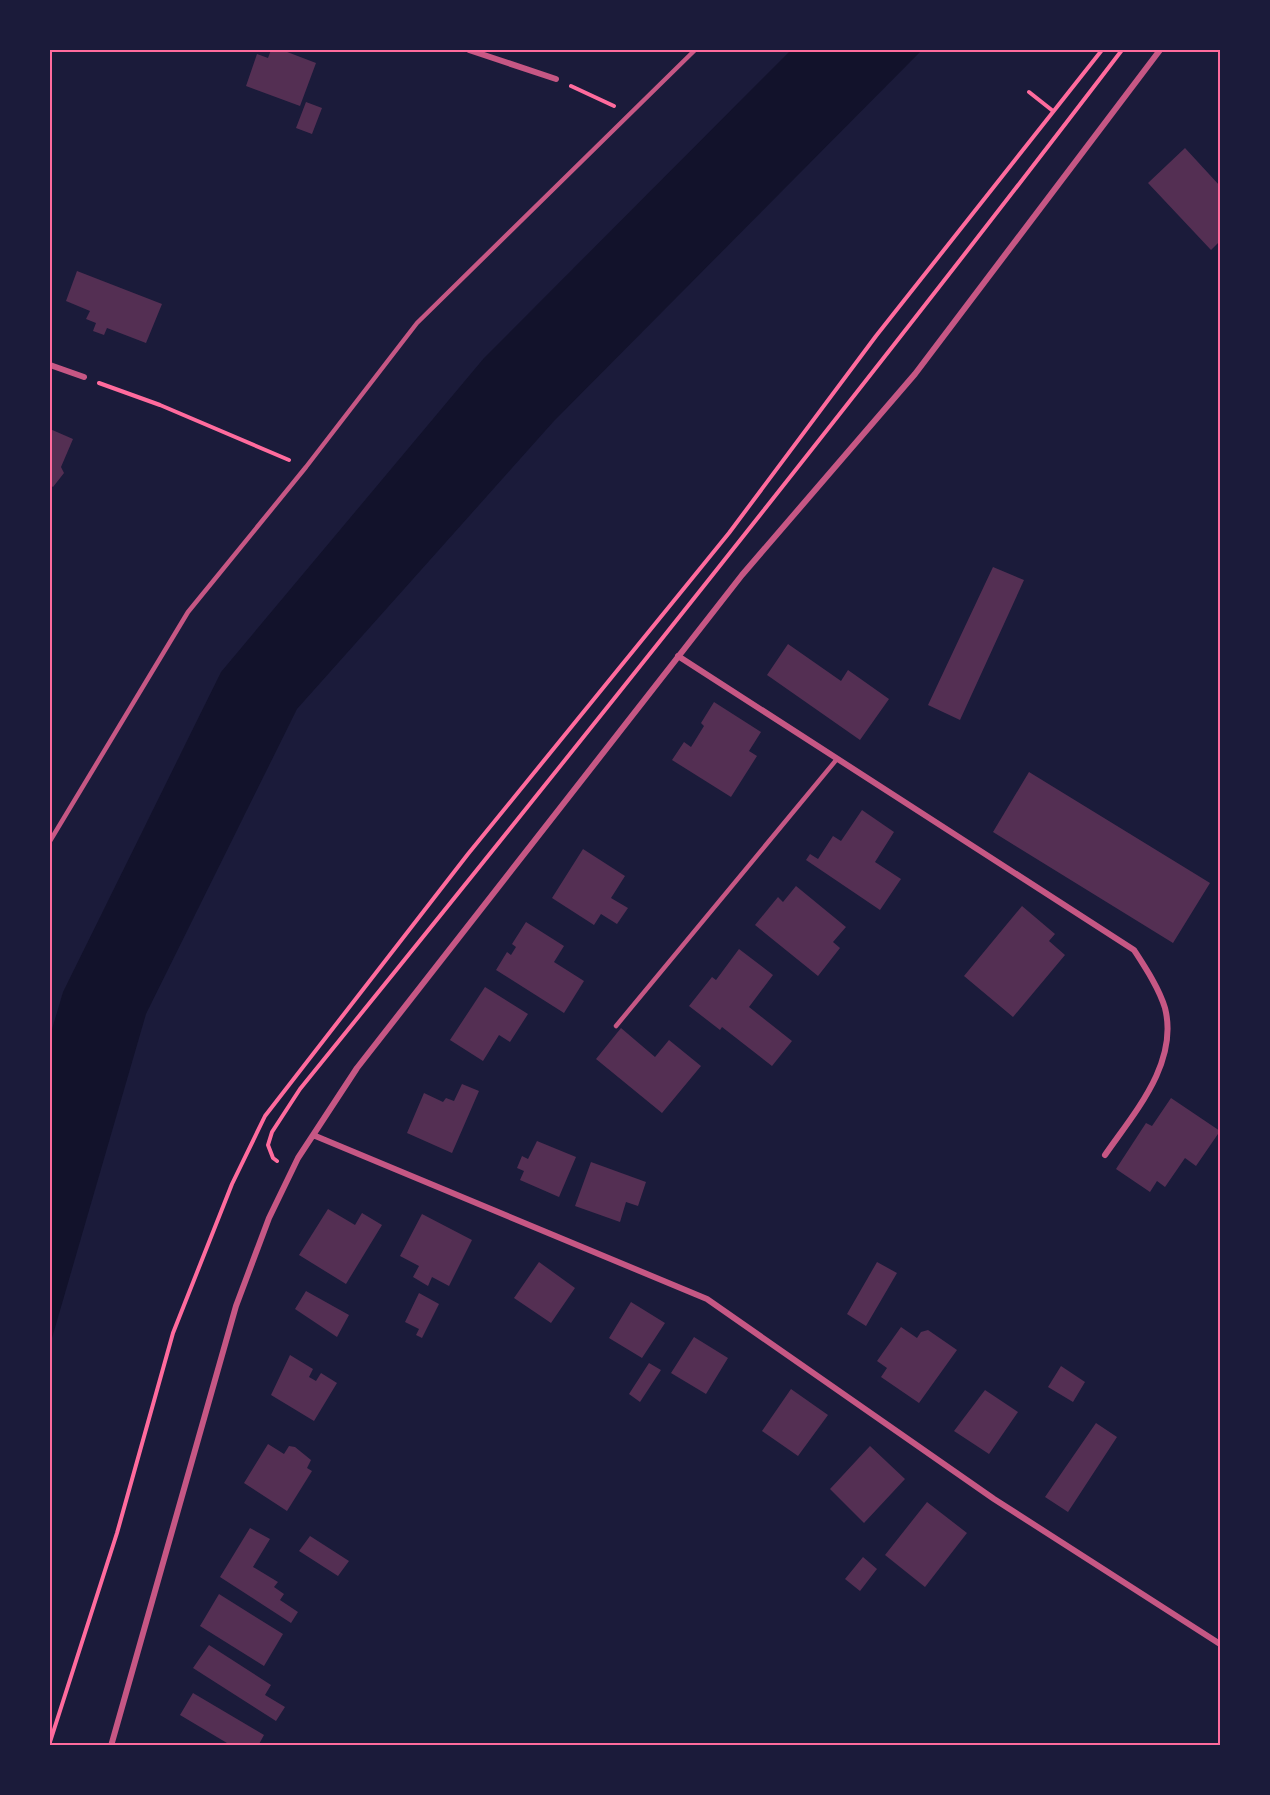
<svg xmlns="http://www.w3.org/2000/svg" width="1270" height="1795" viewBox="0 0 1270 1795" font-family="'Alegreya Sans',sans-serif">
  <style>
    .water { fill: #12122b }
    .building { fill: #542f53 }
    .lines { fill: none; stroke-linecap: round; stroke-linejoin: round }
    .path { stroke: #ff6b9d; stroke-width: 4 }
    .service { stroke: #c65784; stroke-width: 4.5 }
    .minor { stroke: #c65784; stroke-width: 6 }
    .neatline { fill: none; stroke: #ff6b9d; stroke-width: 2 }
  </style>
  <rect width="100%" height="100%" fill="#1b1b3a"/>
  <path class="water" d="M791 50H922L554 421 297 709 146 1014 50 1345V1036L63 992 221 672 484 358Z"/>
  <path class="building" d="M271 50H282L316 63 300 106 246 86 257 54 268 58Z
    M306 102 322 108 312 134 296 128Z
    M1185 148 1220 186V241L1211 250 1148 183Z
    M77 271 162 304 146 343 107 328 104 335 93 331 96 323 86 319 90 311 66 301Z
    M50 429 73 439 61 467 64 473 53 487 50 485Z
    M993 567 1024 580 960 720 928 705Z
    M788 644 841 681 848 670 889 699 860 740 767 675Z
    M714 702 761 732 749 751 757 756 731 797 672 760 684 742 691 747 704 726 701 723Z
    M1029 772 1210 883 1173 943 993 832Z
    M862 810 894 832 875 862 901 879 880 910 806 860 810 854 818 859 833 836 841 841Z
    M583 849 625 876 611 898 628 908 617 924 601 914 594 925 552 898Z
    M796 886 846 927 833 942 840 948 818 976 755 925 778 897 783 902Z
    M1022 906 1055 934 1049 941 1065 955 1013 1017 964 976Z
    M526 922 564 946 554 962 584 981 564 1013 496 970 507 952 511 955 516 947 512 944Z
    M739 949 773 975 749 1007 792 1041 772 1066 722 1027 720 1030 689 1006 712 977 716 980Z
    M485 987 528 1014 510 1042 499 1035 483 1061 450 1040Z
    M621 1028 655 1057 669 1040 701 1066 662 1113 596 1059Z
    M462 1084 479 1091 452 1153 407 1133 424 1093 443 1102 446 1098 454 1101Z
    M1171 1098 1220 1131 1196 1166 1185 1158 1165 1187 1157 1181 1150 1192 1116 1169 1146 1123 1152 1126Z
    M537 1141 576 1157 559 1197 520 1180 524 1171 517 1168 522 1156 528 1159Z
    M591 1162 646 1182 638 1206 626 1202 620 1222 575 1206Z
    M328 1209 355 1225 362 1213 382 1225 346 1284 299 1255Z
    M422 1214 472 1240 449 1286 432 1277 428 1286 413 1277 419 1266 400 1256Z
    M539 1262 575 1288 551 1323 514 1298Z
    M877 1262 897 1273 866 1326 847 1314Z
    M306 1291 349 1315 337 1337 295 1309Z
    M419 1293 439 1304 422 1338 416 1335 419 1329 405 1322Z
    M631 1302 665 1323 642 1358 609 1338Z
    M901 1327 917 1338 921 1332 928 1330 957 1350 919 1403 881 1377 887 1368 877 1361Z
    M694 1337 728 1358 706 1394 671 1373Z
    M290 1355 313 1369 309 1377 316 1381 321 1373 337 1383 314 1421 271 1395Z
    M649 1363 661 1370 640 1402 629 1394Z
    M1061 1366 1085 1382 1073 1402 1048 1387Z
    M791 1389 828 1415 798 1456 762 1431Z
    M985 1390 1018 1412 989 1454 954 1431Z
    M1096 1423 1117 1437 1068 1512 1045 1497Z
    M268 1444 284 1454 289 1446 295 1447 311 1460 307 1468 312 1471 287 1511 244 1483Z
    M870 1446 905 1479 864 1523 830 1489Z
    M927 1502 967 1533 925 1587 885 1555Z
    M250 1528 270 1539 253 1567 278 1582 274 1587 284 1594 280 1600 298 1612 291 1623 220 1577Z
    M310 1536 349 1561 338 1576 299 1551Z
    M863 1557 877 1569 860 1591 845 1579Z
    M219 1594 283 1634 264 1666 200 1626Z
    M209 1645 271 1685 265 1695 285 1707 276 1721 193 1668Z
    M193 1693 264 1735 258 1746H232L180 1715Z"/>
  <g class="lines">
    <path class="path" d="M571 86 614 106
      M1029 92 1053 111
      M99 383 160 405 289 460
      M277 1161 273 1158 268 1145 272 1132 300 1089C578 746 854 401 1122 50
      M50 1742 117 1533 173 1333 232 1184 265 1116 468 854 729 533 876 336 1102 50"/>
    <path class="service" d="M50 841 188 612 306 467 417 323 695 50
      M616 1026 837 759"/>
    <path class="minor" d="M469 50 556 79
      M50 365 84 377
      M678 656 1134 950C1145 967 1159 988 1165 1008 1179 1063 1134 1113 1105 1155
      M313 1135 707 1299 994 1499 1220 1644
      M111 1746 236 1306 269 1218 298 1158 357 1068 742 575 915 374 1160 50"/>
  </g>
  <rect width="1270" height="1795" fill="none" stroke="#1b1b3a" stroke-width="102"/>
  <rect x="51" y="51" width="1168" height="1693" class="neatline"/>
</svg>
